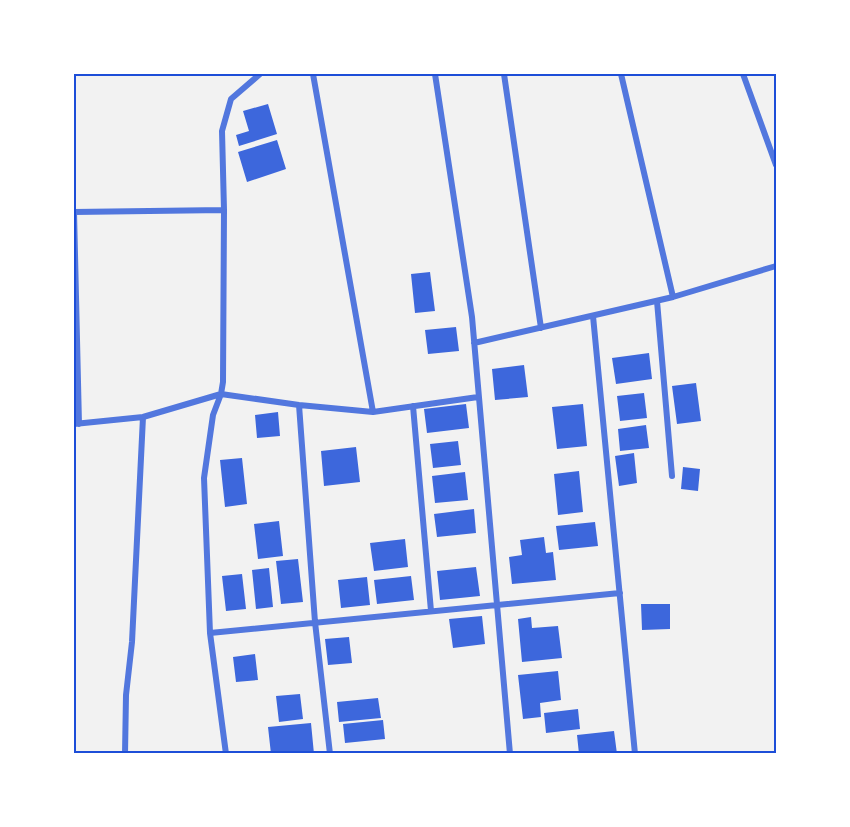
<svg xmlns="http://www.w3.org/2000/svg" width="850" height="827" viewBox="0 0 850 827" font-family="Montserrat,sans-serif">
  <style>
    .building { fill: #3d67dc }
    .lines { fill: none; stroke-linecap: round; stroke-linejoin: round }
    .minor { stroke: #5277de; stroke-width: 6 }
    .neatline { fill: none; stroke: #1d4ed8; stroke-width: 2 }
  </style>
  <rect width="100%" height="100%" fill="#f2f2f2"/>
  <path class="building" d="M268 104 277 134 239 146 236 135 249 131 243 111Z
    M277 140 286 169 247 182 238 152Z
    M430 272 435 311 415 313 411 274Z
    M456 327 459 351 428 354 425 330Z
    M649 353 652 379 616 384 612 358Z
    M524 365 528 397 495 400 492 369Z
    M696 383 701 421 677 424 672 386Z
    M644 393 647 418 620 421 617 396Z
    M466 404 469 428 427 433 424 409Z
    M583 404 587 446 557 449 552 407Z
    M278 412 280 436 257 438 255 415Z
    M646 425 649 448 620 451 618 429Z
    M458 441 461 465 433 468 430 444Z
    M356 447 360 482 324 486 321 451Z
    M634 453 637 483 619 486 615 456Z
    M242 458 247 504 225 507 220 460Z
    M683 467 700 469 698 491 681 489Z
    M579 471 583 512 558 515 554 474Z
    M465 472 468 500 435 503 432 476Z
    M474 509 476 533 437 537 434 514Z
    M279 521 283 556 258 559 254 524Z
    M595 522 598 546 559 550 556 526Z
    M544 537 546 553 553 552 556 580 512 584 509 557 522 555 520 540Z
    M405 539 408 567 374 571 370 543Z
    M298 559 303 602 281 604 276 561Z
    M476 567 480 596 440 600 437 571Z
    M269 568 273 607 256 609 252 570Z
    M242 574 246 609 226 611 222 576Z
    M411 576 414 600 377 604 374 580Z
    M367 577 370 605 341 608 338 580Z
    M641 604H670V629L642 630Z
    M482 616 485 644 453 648 449 619Z
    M531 617 532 628 558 626 562 658 522 662 518 619Z
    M349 637 352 663 328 665 325 639Z
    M255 654 258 680 236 682 233 657Z
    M558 671 561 700 540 703 541 717 523 719 518 675Z
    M300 694 303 719 279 722 276 696Z
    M378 698 381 718 339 722 337 702Z
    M578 709 580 729 546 733 544 713Z
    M383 720 385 739 345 743 343 724Z
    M311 723 314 754H271L268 727Z
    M614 731 617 754H579L577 735Z"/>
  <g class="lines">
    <path class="minor" d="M313 74 373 412
      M435 74 472 317 510 754
      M504 74 541 328
      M621 74 673 297
      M743 74 776 165
      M74 212 79 424
      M74 212 224 210
      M657 301 672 476
      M593 316 635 754
      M474 343 673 297 776 266
      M299 405 315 622 330 754
      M413 406 431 611
      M74 424 143 417 221 394 299 405 373 412 478 397
      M210 633 620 593
      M125 754 126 695 132 642 143 417
      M226 754 210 633 204 478 213 415 221 394 223 382 224 210 222 131 231 99 260 74"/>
  </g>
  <rect width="850" height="827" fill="none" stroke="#ffffff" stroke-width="150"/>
  <rect x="75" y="75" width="700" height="677" class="neatline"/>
</svg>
